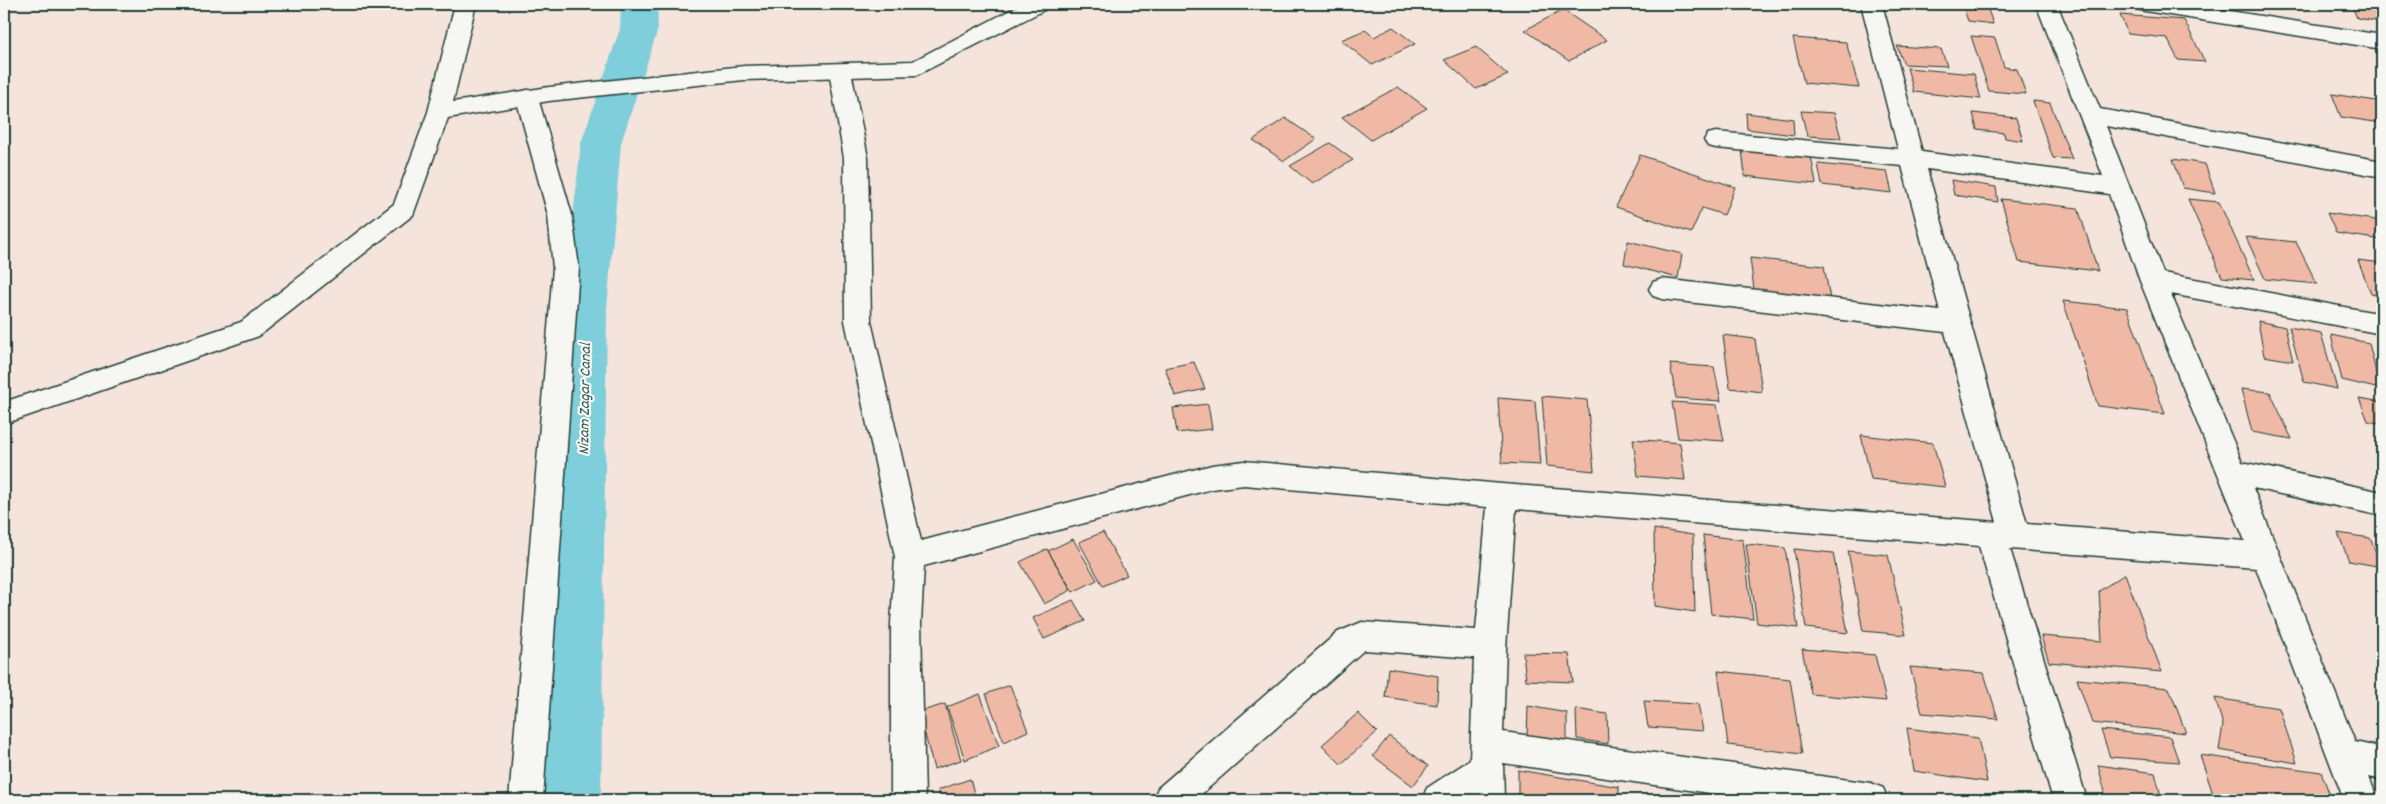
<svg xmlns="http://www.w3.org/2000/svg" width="2386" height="804" viewBox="0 0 2386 804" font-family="Dekko,sans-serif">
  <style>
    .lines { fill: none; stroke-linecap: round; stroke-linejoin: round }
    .canal { fill: #7fcedb; fill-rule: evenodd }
    .building { fill: #f0b9a5; stroke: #1f3d34 }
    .street-casing { stroke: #1f3d34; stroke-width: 3 }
    .secondary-casing { stroke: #1f3d34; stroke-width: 3 }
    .street { fill: #f6f6f2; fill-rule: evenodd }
    .secondary { fill: #f6f6f2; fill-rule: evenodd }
    .labels { text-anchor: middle; stroke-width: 4.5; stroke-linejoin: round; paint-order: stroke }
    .water-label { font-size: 16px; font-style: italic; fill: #325a55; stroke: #f6f6f2 }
  </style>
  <rect width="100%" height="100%" fill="#f4e4db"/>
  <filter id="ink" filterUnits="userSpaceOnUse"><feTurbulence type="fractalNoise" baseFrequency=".02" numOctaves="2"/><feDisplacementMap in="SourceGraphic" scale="10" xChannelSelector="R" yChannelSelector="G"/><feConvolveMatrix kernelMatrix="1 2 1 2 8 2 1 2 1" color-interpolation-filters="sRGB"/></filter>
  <g filter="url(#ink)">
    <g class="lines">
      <path class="canal" d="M621 4H657L658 29 621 143 607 309 601 800H543L563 309 581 143 620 29Z"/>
    </g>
    <path class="building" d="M1962 4H1986L1993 24 1968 21Z
      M2351 4H2382V22L2357 18Z
      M1563 10 1607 40 1569 61 1525 30Z
      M2120 15 2184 20 2205 62 2178 60 2167 38 2128 34Z
      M1393 27 1415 44 1372 65 1341 40 1365 30 1374 37Z
      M1971 36 1995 38 2004 67 2017 69 2026 94 1989 91Z
      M1793 38 1846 42 1859 88 1804 83Z
      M1897 46 1941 49 1947 66 1904 64Z
      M1476 47 1508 75 1476 89 1444 60Z
      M1907 68 1974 74 1981 99 1914 92Z
      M1398 87 1427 108 1371 140 1342 117Z
      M2332 94 2382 102V123L2341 117Z
      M2033 101 2050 103 2072 159 2053 158Z
      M1801 111 1834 113 1841 138 1807 136Z
      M1746 113 1793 119 1794 135 1747 129Z
      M1973 113 2016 118 2023 141 2005 138 2004 133 1977 130Z
      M1285 118 1316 139 1284 161 1253 140Z
      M1330 143 1353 160 1312 184 1290 166Z
      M1742 149 1811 156 1816 184 1745 176Z
      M1640 155 1735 187 1724 215 1702 208 1691 233 1616 207Z
      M2173 159 2205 164 2215 193 2183 188Z
      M1818 164 1887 171 1892 193 1822 185Z
      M1951 180 1996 187 1998 202 1954 195Z
      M2001 199 2078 208 2098 271 2019 262Z
      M2188 199 2219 202 2254 280 2222 277Z
      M2327 213 2382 221V240L2336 233Z
      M2246 237 2296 242 2317 284 2265 279Z
      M1628 241 1682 254 1678 278 1624 264Z
      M1750 258 1824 266 1830 299 1754 290Z
      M2358 260 2382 263V296L2371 294Z
      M2063 301 2127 308 2165 414 2098 406Z
      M2258 321 2285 327 2293 361 2264 356Z
      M2289 327 2321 333 2337 389 2304 382Z
      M1723 335 1755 339 1762 392 1730 388Z
      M2331 335 2369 343 2380 389 2342 380Z
      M1194 362 1205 389 1175 396 1165 368Z
      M1670 364 1714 367 1721 401 1676 398Z
      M2241 389 2270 392 2292 439 2252 432Z
      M1542 396 1587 400 1594 471 1547 466Z
      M1498 398 1535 401 1540 465 1502 463Z
      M2359 398 2382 402V424L2368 421Z
      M1672 402 1717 405 1724 441 1678 438Z
      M1208 404 1212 429 1177 433 1173 408Z
      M1861 435 1933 443 1945 487 1871 479Z
      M1633 439 1680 443 1685 480 1638 476Z
      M1654 529 1693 535 1695 612 1655 606Z
      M1103 532 1127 575 1103 586 1079 542Z
      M2338 533 2370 538 2382 567 2349 561Z
      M1703 535 1743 540 1753 619 1711 614Z
      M1073 539 1097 580 1073 592 1048 551Z
      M1746 544 1785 548 1798 628 1757 623Z
      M1047 549 1071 590 1044 604 1020 562Z
      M1794 549 1833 553 1848 633 1806 628Z
      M1848 551 1888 555 1906 635 1863 631Z
      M2125 574 2162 672 2049 662 2041 636 2102 641 2099 591Z
      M1073 600 1085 621 1044 639 1033 618Z
      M1802 649 1875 655 1886 701 1811 694Z
      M1523 653 1569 654 1573 682 1526 680Z
      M1910 667 1984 673 1998 719 1922 713Z
      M1388 668 1438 676 1437 705 1385 697Z
      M1718 671 1790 679 1802 754 1728 745Z
      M2077 679 2169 688 2186 733 2092 723Z
      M1010 685 1028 731 1004 742 986 694Z
      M980 694 999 746 965 760 947 707Z
      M2215 698 2279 708 2297 763 2219 750 2223 725Z
      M1644 701 1698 704 1703 731 1648 727Z
      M945 704 961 760 934 769 919 712Z
      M1528 706 1567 713V744L1527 738Z
      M1576 709 1607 714 1608 744 1577 739Z
      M1358 713 1377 732 1341 764 1322 745Z
      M1907 728 1978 738 1987 782 1914 771Z
      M2101 730 2170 737 2179 762 2110 757Z
      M1389 736 1428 766 1413 786 1373 756Z
      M2200 755 2321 772 2332 800H2215Z
      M2098 765 2155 773 2162 800H2107Z
      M1518 770 1619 787V800H1518Z
      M970 779 976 800H941L938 790Z"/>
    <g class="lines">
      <defs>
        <path id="street" d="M1861 4H1882L1922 152 2103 176 2036 4H2057L2100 109 2382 161V177L2106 126 2163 273 2382 314V334L2171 294 2242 462 2382 492V516L2253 488 2355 742 2382 748V780L2369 777 2378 800H2344L2256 568 2010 549 2087 800H2053L1979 546 1516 509 1506 648 1503 732 1871 783 1883 788 1888 800H1758L1503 763 1504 800H1470V798L1422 800 1427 788 1470 760 1474 658 1364 650 1195 800H1153L1158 788 1338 632 1362 622 1476 630 1487 507 1244 485 1212 489 924 566 921 623 925 800H891V623L895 557 845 321 844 158 829 71 832 66 840 64 848 66 851 71 868 158 871 321 921 541 1212 465 1244 461 1502 484 1997 522 1945 332 1662 299 1653 296 1649 289 1653 282 1662 279 1940 311 1902 166 1716 148 1708 146 1704 140 1708 134 1716 132 1898 149ZM1927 169 2109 194 2140 281 2245 541 2027 524Z
          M2134 4H2185L2382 35V49L2145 11 2137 9Z
          M527 90 535 93 538 98 572 215 579 268 543 800H509L553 268 548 215 516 98 519 93Z"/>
        <path id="secondary" d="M455 4H476L453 102 549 87 744 66 913 61 1022 4H1049L1046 9 917 75 744 80 549 101 448 118 413 215 259 336 4 424V402L241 322 394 204 428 112Z"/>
      </defs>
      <use href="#street" class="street-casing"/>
      <use href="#secondary" class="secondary-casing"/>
      <use href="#street" class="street"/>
      <use href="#secondary" class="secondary"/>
    </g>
  </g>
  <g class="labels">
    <g class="water-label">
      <text transform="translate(583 399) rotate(-89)" y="6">Nizam Zagar Canal</text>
    </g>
  </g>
  <rect width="2386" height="804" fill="none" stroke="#f6f6f2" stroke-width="20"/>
  <rect x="10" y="10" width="2366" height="784" fill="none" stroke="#1f3d34" stroke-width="2" filter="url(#ink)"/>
</svg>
